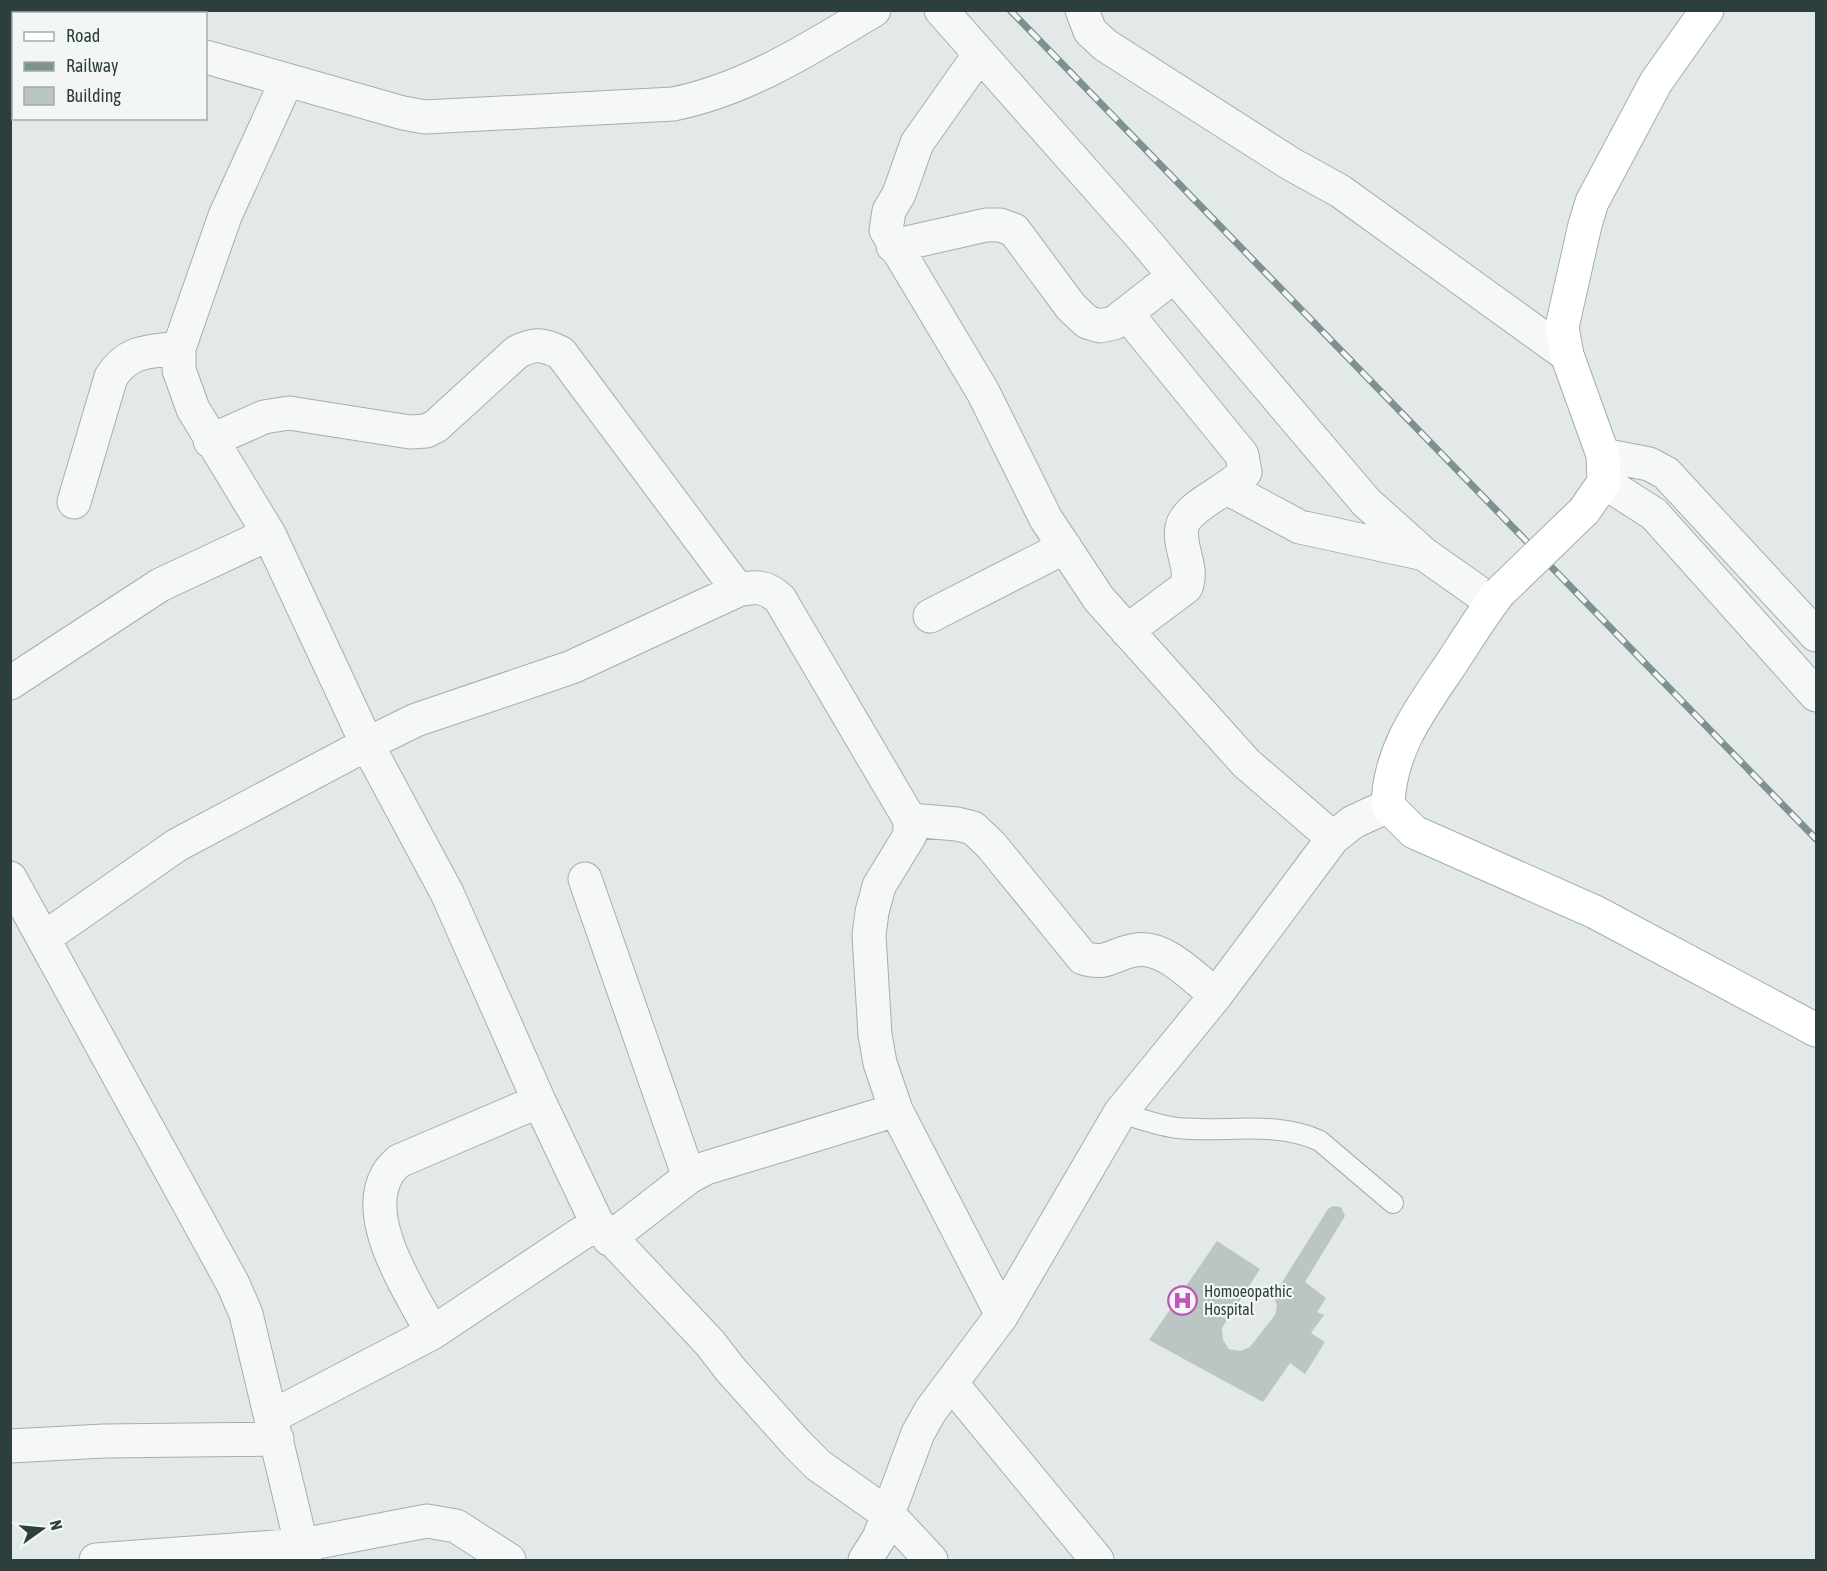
<svg xmlns="http://www.w3.org/2000/svg" width="1827" height="1571" viewBox="0 0 1827 1571" font-family="'Asap Condensed',sans-serif">
  <style>
    .building { fill: #bac5c4 }
    .lines { fill: none; stroke-linecap: round; stroke-linejoin: round }
    .lane-casing { stroke: #a4afae; stroke-width: 22 }
    .street-casing { stroke: #a4afae; stroke-width: 35 }
    .secondary-casing { stroke: #a4afae; stroke-width: 35 }
    .lane { stroke: #f5f8f7; stroke-width: 20 }
    .street { stroke: #f5f8f7; stroke-width: 33 }
    .secondary { stroke: #fff; stroke-width: 33 }
    .rail-casing { stroke: #7d918e; stroke-width: 7 }
    .rail { stroke: #f2f7f6; stroke-width: 4.5; stroke-dasharray: 14; stroke-linecap: butt }
    .secondary-bridge-casing { stroke: #a4afae; stroke-width: 35; stroke-linecap: butt }
    .secondary-bridge { stroke: #fff; stroke-width: 33 }
    .labels { text-anchor: middle; stroke-width: 4.5; stroke-linejoin: round; paint-order: stroke }
    .poi-label { font-size: 16px; fill: #2c3f3d; stroke: #f2f7f6; text-anchor: start }
  </style>
  <rect width="100%" height="100%" fill="#e2e9e8"/>
  <path class="building" d="M1333 1206 1341 1207 1345 1216 1305 1282 1326 1298 1317 1312 1324 1315 1311 1333 1325 1342 1305 1374 1290 1363 1263 1402 1149 1340 1217 1241 1260 1269 1222 1328 1223 1340 1229 1349 1240 1351 1250 1347 1275 1315 1277 1306 1274 1295 1328 1209Z"/>
  <g class="lines">
    <defs>
      <path id="lane" d="M1120 1113C1139 1118 1159 1126 1178 1128 1225 1133 1276 1120 1320 1141L1393 1203"/>
      <path id="street" d="M95 10 101 14
        M941 10 1139 234 1366 502 1424 554 1492 602
        M1082 10 1090 31 1105 45 1291 164 1340 191 1567 355
        M980 54 917 143 899 194 889 211 886 230 983 392 1046 519 1099 599 1246 763 1333 838
        M206 57 403 113 425 117 673 104C745 90 811 48 874 10
        M287 80 225 216 179 348V370L193 409 269 534 367 744 447 893 539 1101 597 1223 710 1343 730 1369 797 1444 818 1465 889 1515 931 1560
        M893 246 986 225H1000L1014 230 1071 307 1087 322 1100 326 1114 323 1174 276
        M1127 314 1242 455 1245 472C1231 490 1187 505 1182 527 1178 548 1194 567 1186 587L1127 631
        M210 441 264 417 289 413 410 432 426 431 436 426 517 352C535 343 543 344 561 353L738 590
        M1603 455 1649 464 1666 473 1816 635
        M1604 482 1654 514 1816 695
        M1227 488 1300 527 1420 553
        M74 502 111 377C129 349 150 352 179 348
        M930 616 1065 547
        M10 683 160 585 269 534
        M910 820 957 824 973 828 991 845 1083 958C1109 966 1113 953 1136 950 1165 945 1195 979 1216 995
        M10 878 233 1284 246 1314 305 1560
        M585 879 689 1177
        M44 938 177 845 367 744 416 720 572 667 738 590C756 586 766 586 780 599L910 820V835L879 886 872 912 869 935 875 1035 880 1063 896 1110 1002 1315
        M609 1239 689 1177 706 1168 896 1110
        M432 1333C412 1293 361 1221 387 1175 389 1170 395 1165 399 1161L539 1101
        M951 1383 1097 1560
        M271 1417 432 1333 597 1223
        M10 1446 104 1441 277 1439
        M96 1560 302 1545 427 1521 456 1526 509 1560
        M865 1560 879 1538 918 1433 931 1410 1002 1315 1120 1113 1216 995 1333 838 1353 822 1388 806"/>
      <path id="secondary" d="M1584 511 1604 482 1603 455 1567 355 1562 327 1585 225 1592 202 1656 82 1707 10
        M1499 593C1482 615 1468 638 1453 661 1422 707 1389 749 1388 806L1414 832 1595 912 1816 1030"/>
    </defs>
    <use href="#lane" class="lane-casing"/>
    <use href="#street" class="street-casing"/>
    <use href="#secondary" class="secondary-casing"/>
    <use href="#lane" class="lane"/>
    <use href="#street" class="street"/>
    <use href="#secondary" class="secondary"/>
    <defs>
      <path id="rail" d="M1010 10 1816 839"/>
    </defs>
    <use href="#rail" class="rail-casing"/>
    <use href="#rail" class="rail"/>
    <defs>
      <path id="secondary-bridge" d="M1499 593 1584 511"/>
    </defs>
    <use href="#secondary-bridge" class="secondary-bridge-casing"/>
    <use href="#secondary-bridge" class="secondary-bridge"/>
  </g>
  <defs>
    <symbol id="hospital-ring" viewBox="-11 -11 22 22"><circle r="9.5" fill="#f2f7f6" stroke="#c055b8" stroke-width="1.5"/><path d="M-5-5h3v3.5h4V-5h3V5h-3V1.5h-4V5h-3Z" fill="#c055b8"/></symbol>
  </defs>
  <g fill-rule="evenodd">
    <use href="#hospital-ring" x="1166" y="1284" width="33" height="33"/>
  </g>
  <g class="labels">
    <g class="poi-label">
      <text x="1204" y="1297">Homoeopathic<tspan x="1204" dy="18">Hospital</tspan></text>
    </g>
  </g>
  <rect width="1827" height="1571" fill="none" stroke="#2c3f3d" stroke-width="24"/>
  <rect x="12" y="12" width="195" height="108" fill="#f2f7f6" stroke="#a3adac" stroke-width="1.5"/>
  <rect x="24" y="32" width="30" height="9" fill="#ffffff" stroke="#a3adac" stroke-width="1.5"/>
  <text x="66" y="42" font-size="18" fill="#2c3f3d">Road</text>
  <rect x="24" y="62" width="30" height="9" fill="#7d918e" stroke="#a3adac" stroke-width="1.5"/>
  <text x="66" y="72" font-size="18" fill="#2c3f3d">Railway</text>
  <rect x="24" y="87" width="30" height="18" fill="#bac5c4" stroke="#a3adac" stroke-width="1.5"/>
  <text x="66" y="102" font-size="18" fill="#2c3f3d">Building</text>
  <g transform="translate(42 1529) rotate(75)" stroke="#f2f7f6" stroke-width="4.5" paint-order="stroke">
  <path d="M0-4.5L10 22L0 15L-10 22Z" fill="#2c3f3d"/>
  <text y="-9" font-size="16" font-weight="bold" text-anchor="middle" fill="#2c3f3d">N</text>
  </g>
</svg>
